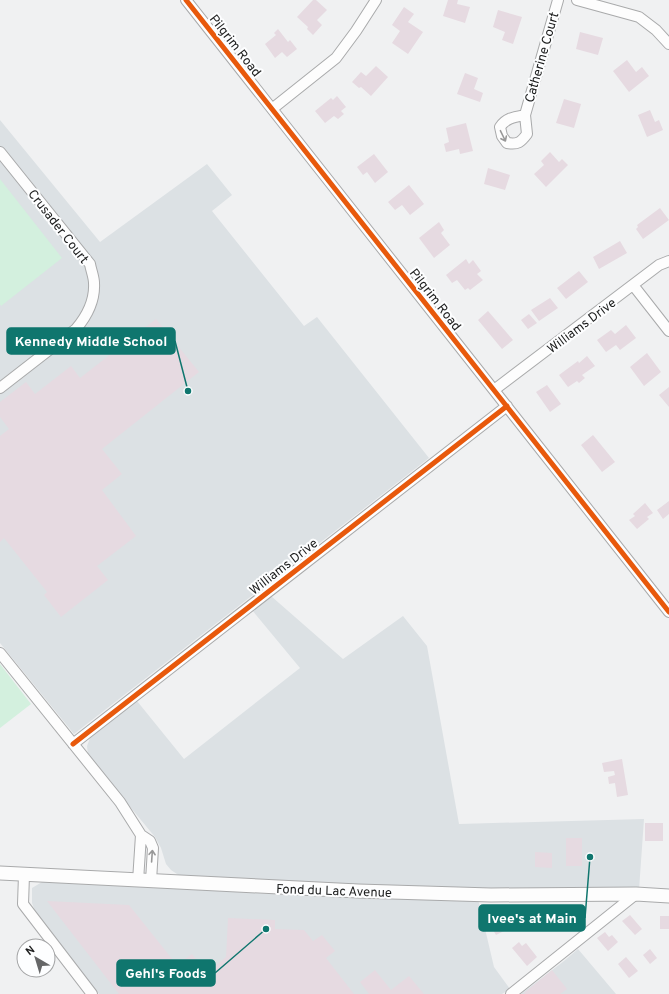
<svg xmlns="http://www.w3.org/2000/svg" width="669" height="994" viewBox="0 0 669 994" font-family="Overpass,sans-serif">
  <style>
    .built { fill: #dce1e4 }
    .green { fill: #d3f0de }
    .building { fill: #e6dae1 }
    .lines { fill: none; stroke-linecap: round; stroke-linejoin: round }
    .minor-casing { stroke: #a9aaab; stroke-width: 12 }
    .major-casing { stroke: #a9aaab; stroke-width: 15 }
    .minor { stroke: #fdfdfd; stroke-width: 10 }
    .major { stroke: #fdfdfd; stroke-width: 13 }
    .cycleway-casing { stroke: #fdfeff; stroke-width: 8 }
    .cycleway { stroke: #e8590c; stroke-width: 5 }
    .oneway { stroke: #989898 }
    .labels { text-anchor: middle; stroke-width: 4; stroke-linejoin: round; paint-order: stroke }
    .street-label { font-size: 13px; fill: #1c1d1d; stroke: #fdfeff }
    .leader { fill: none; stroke: #0f766e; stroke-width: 1.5 }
    .callout-dot { fill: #0f766e; stroke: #fdfeff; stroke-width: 1.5 }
    .callout { fill: #0f766e; stroke: #0f766e; stroke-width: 1.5 }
    .callout-label { font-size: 14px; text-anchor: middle; font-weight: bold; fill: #fff }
  </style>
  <rect width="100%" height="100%" fill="#f0f1f2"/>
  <path class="built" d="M0 120 100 242 207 164 232 195 212 211 304 326 317 317 429 458 74 734 0 643Z
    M271 596 343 659 403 616 427 646 459 824 644 819 639 890 451 889 180 876 171 870 166 864 161 848 155 837 93 762 88 755 87 746 90 738 137 701 184 759 300 668 252 610Z
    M42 882 312 896 478 899 494 967 510 989 502 994H99L35 911 32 903V888Z
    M578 949 616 994H521L564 961Z"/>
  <path class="green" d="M0 179 62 258 1 306 0 304Z
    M0 664 31 704 0 728Z"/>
  <path class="building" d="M313 0H316L327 10 317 20 322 25 313 35 307 29 308 27 297 17Z
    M448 0H458L457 4 470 7 465 23 443 16Z
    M404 7 414 14 408 22 423 32 408 54 392 43 400 31 392 25Z
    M498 10 522 17 513 44 502 40 505 32 493 27Z
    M278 29 288 42 290 40 297 49 287 57 282 52 275 58 265 44 276 35 274 33Z
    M580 32 603 38 598 55 576 49Z
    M627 60 636 72 642 67 649 76 629 92 613 71Z
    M376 66 388 77 371 96 361 87 359 88 352 82 361 72 366 76Z
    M465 73 478 78 474 89 483 93 480 102 457 94Z
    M337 96 346 107 341 111 344 114 338 119 334 116 325 123 315 111 331 98 333 100Z
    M564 99 581 104 574 128 556 123Z
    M650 110 655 122 659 120 663 130 647 137 638 115Z
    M466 123 473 151 460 154 459 149 446 152 444 144 449 142 446 128Z
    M550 152 559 162 562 159 568 165 546 187 534 174 544 165 541 161Z
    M374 154 388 172 375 183 367 172 363 175 357 167Z
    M488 168 510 175 505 190 484 184Z
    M409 185 424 204 410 215 402 205 395 210 388 202Z
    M660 208 669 220 643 239 636 229 638 227 637 225Z
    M439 222 444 230 441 233 450 245 434 258 419 238Z
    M620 241 627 253 599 269 593 257Z
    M466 259 469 264 473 260 481 271 477 274 483 280 470 290 468 288 465 290 457 280 452 283 446 275Z
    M579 271 588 282 566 299 557 288Z
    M550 298 558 308 539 321 531 310Z
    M488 311 513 340 502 349 478 320Z
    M529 314 537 323 528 329 521 320Z
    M156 319 199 372 102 449 122 474 102 490 136 536 97 566 108 580 61 617 44 595 47 592 4 538 0 542V436L9 429 0 417V402L26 382 35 394 71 366 80 378Z
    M626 325 636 338 620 350 616 345 606 352 597 340 611 330 615 334Z
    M647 353 661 372 644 386 630 367Z
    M587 356 595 366 582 375 585 378 579 383 577 381 568 387 559 375 578 361 579 363Z
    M547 385 561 404 550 412 536 392Z
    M669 387V407L659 395Z
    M593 435 615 462 602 472 581 445Z
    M669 501V514L663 519 657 510Z
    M645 503 653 513 647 517 649 519 637 529 629 520 635 516 633 514Z
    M622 759 628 795 617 797 615 783 609 784 608 777 615 775 614 771 604 772 602 763Z
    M645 823H663V841H645Z
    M566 838H582V866H566Z
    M535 852 552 853V868L535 867Z
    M47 901 129 905 177 965 192 954 207 973 226 957 228 918 275 920V929L304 930 313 941 322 935 335 951 326 958 354 994H119Z
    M630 915 642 929 635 935 622 921Z
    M660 916H669V929H660Z
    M502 917 508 929 496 935 488 921 494 918 495 921Z
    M605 932 609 937 612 935 618 942 608 951 597 938Z
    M519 942 522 946 526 943 537 957 527 966 512 948Z
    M650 949 657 958 650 964 643 955Z
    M626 957 638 971 629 978 618 964Z
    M375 970 391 990 409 976 424 994H369L360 982Z
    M552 970 567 989 560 994H525L524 993Z"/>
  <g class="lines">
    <defs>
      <path id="minor" d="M186 0 669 612
        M577 0 639 17 656 30 669 44
        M272 109 336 58 356 31 376 0
        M525 115C514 117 506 118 500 127L502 136 507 143C518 145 521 142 527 134L525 115 558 0
        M0 152 90 264C91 270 94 277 94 283 95 300 87 316 76 329L0 388
        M633 285 669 331
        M494 390 659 265 669 261
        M0 653 120 802 141 835 150 841 153 848 151 881
        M73 744 507 406
        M24 875 23 904 92 994
        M138 881 141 835
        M511 994 636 894"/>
      <path id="major" d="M0 873 358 891 491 895 636 894 669 896"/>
    </defs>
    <use href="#minor" class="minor-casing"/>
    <use href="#major" class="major-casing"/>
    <use href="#minor" class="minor"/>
    <use href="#major" class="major"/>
    <defs>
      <path id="cycleway" d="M186 0 669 612
        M73 744 507 406"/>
    </defs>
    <use href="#cycleway" class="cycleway-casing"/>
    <use href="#cycleway" class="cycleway"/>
  </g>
  <defs><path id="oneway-shaft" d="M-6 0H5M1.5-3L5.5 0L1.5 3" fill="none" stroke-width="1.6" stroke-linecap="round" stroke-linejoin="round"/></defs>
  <g class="oneway">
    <use href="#oneway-shaft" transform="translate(503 136) rotate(64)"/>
    <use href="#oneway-shaft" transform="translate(152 856) rotate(-86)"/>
  </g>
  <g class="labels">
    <g class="street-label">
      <text transform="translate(236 45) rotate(52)" y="5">Pilgrim Road</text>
      <text transform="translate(541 57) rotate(-74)" y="5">Catherine Court</text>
      <text transform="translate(59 226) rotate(52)" y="5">Crusader Court</text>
      <text transform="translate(436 299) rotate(52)" y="5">Pilgrim Road</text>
      <text transform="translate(581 325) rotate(-37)" y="5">Williams Drive</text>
      <text transform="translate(283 566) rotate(-38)" y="5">Williams Drive</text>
      <text transform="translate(334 890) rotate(2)" y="5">Fond du Lac Avenue</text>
    </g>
  </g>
  <path class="leader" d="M188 391L175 341M590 857L585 918M266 929L215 973"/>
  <g class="callout-dot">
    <circle cx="188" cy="391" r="4"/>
    <circle cx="590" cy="857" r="4"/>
    <circle cx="266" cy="929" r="4"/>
  </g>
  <g class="callout">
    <rect x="7" y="328" width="168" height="26" rx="4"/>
    <rect x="479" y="905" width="106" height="26" rx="4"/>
    <rect x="117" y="960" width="98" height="26" rx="4"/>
  </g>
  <g class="callout-label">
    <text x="91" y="346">Kennedy Middle School</text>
    <text x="532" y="923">Ivee's at Main</text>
    <text x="166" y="978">Gehl's Foods</text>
  </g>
  <g transform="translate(36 958) rotate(322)"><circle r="19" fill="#fdfeff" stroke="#a3a4a5"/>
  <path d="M0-3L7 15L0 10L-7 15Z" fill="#666768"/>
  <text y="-6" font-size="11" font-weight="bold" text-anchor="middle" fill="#1c1d1d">N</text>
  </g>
</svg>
